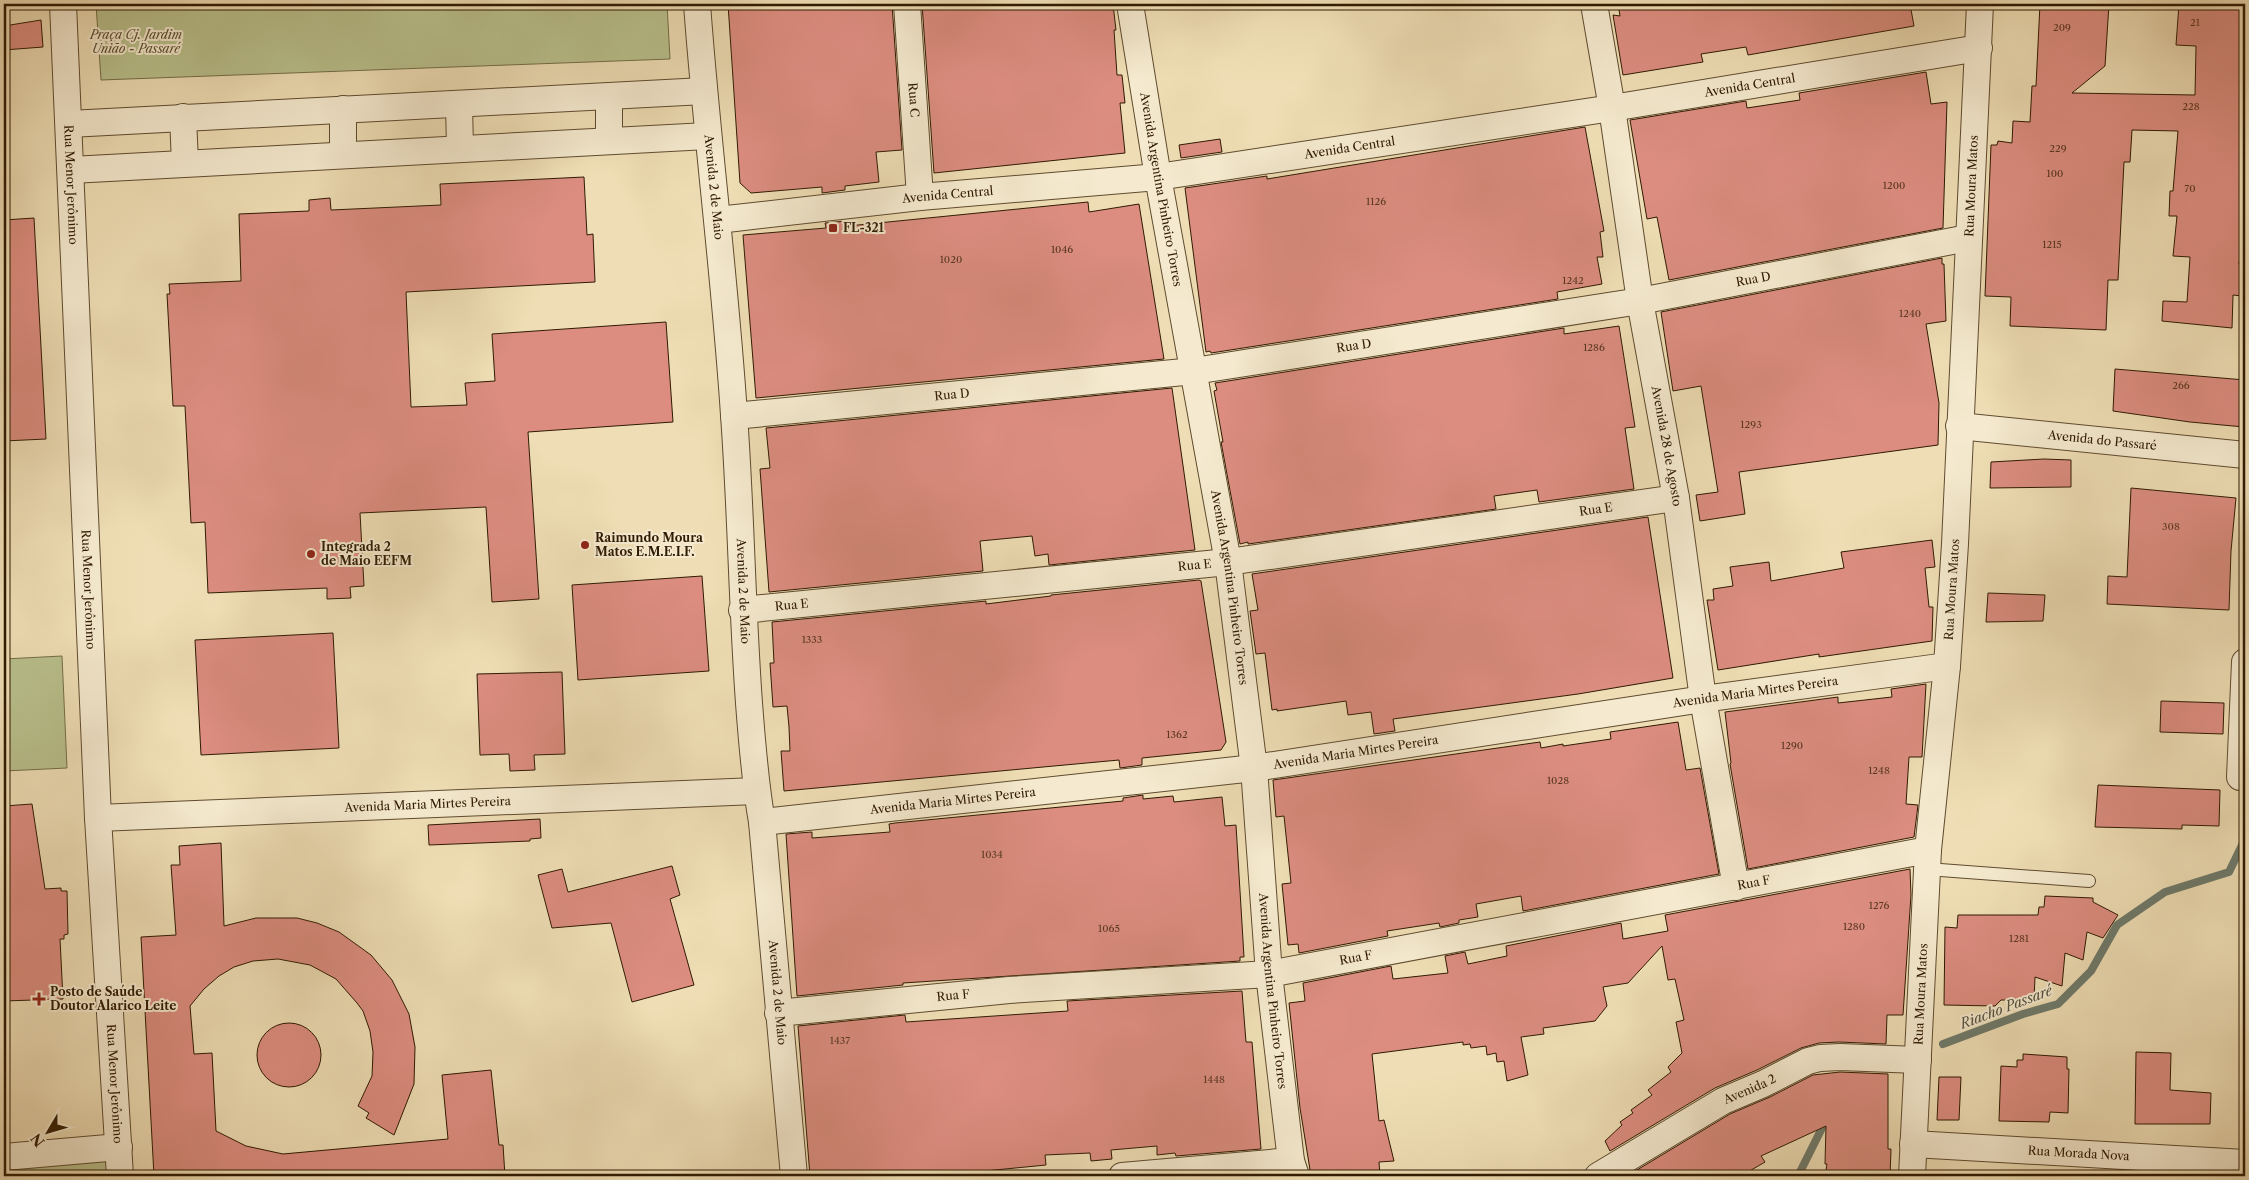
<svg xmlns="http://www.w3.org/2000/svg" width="2249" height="1180" viewBox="0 0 2249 1180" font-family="'Libre Caslon Text',serif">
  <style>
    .green { fill: #b9c18d; stroke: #746e48 }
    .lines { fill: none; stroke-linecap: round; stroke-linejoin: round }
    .stream { stroke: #6f7b6c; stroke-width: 8 }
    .building { fill: #dc8d80; stroke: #2f1a02 }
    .service-casing { stroke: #5f4b2f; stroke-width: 14 }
    .minor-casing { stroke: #5f4b2f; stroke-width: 28 }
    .service { stroke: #f5eacf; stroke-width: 12 }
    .minor { stroke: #f5eacf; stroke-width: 26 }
    .poi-dot { fill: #8f2418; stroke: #f5eacf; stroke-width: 2 }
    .labels { text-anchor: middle; stroke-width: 4; stroke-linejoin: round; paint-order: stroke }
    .number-label { font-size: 10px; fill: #5a3722 }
    .park-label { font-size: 12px; font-style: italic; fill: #584c2c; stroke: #f5eacf }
    .street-label { font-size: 12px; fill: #2f1a02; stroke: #f5eacf }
    .poi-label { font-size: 12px; font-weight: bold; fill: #2f1a02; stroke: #f5eacf; text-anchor: start }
    .water-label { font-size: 14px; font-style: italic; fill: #545240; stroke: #f5eacf }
  </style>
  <rect width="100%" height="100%" fill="#efdeb5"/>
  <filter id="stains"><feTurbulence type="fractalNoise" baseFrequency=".004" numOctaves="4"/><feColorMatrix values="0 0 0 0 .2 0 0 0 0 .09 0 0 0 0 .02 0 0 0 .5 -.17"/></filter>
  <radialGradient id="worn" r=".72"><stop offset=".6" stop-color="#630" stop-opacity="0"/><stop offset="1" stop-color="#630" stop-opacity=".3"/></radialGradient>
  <path class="green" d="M96 4H667L670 59 101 80Z
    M62 656 67 768 4 771V659Z
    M106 1157 107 1176H4V1168Z"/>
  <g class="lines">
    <path class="stream" d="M1943 1044 2023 1014 2058 1004 2091 971 2117 925 2165 892 2229 872 2245 839
      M1798 1176 1826 1120"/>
  </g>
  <path class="building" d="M728 4H892L902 150 876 152 879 182 845 186V190L822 193V187L751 193 740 183Z
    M922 4H1113L1116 30H1114L1117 75H1122L1125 103H1120L1125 153 934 173Z
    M1618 4H1910L1914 26 1748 55 1746 47 1701 54 1703 62 1623 75 1613 15 1620 16Z
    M2040 4H2109L2105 66 2072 93 2195 95 2196 46 2176 45 2179 4H2245V219L2239 264 2244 265 2242 296 2233 295 2232 328 2162 321 2163 301 2187 302 2190 257 2173 256 2177 216H2169L2170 191H2173L2178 131 2132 130 2130 162H2124L2118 280H2108L2106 330 2010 326 2011 297 1985 296 1991 145H1997L1998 141 2012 143 2013 121 2030 122 2032 86H2036Z
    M41 20 43 47 4 50V26Z
    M1926 72 1931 104 1947 102 1943 228 1669 280 1657 217 1647 219 1630 120 1746 101 1747 108 1800 100 1799 93Z
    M1585 127 1604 231 1600 232 1603 257H1597L1602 284 1557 292 1558 299 1211 353 1210 351 1206 352 1185 188 1267 176V179Z
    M1220 139 1222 152 1181 158 1179 145Z
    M584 177 587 235 593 234 595 282 406 292 411 407 467 405 465 383 495 381 492 334 666 322 673 422 528 432 539 599 492 602 486 507 360 513 364 586 350 587 351 598 327 599V588L208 593 205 522 191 523 185 406H173L167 294H170L169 284 241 281 239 214 309 211V200L330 198 331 210 441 205 440 184Z
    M1088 202 1089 212 1139 204 1164 359 756 398 743 235 826 228 825 223 846 221V226H848Z
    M34 218 46 439 4 441V220Z
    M1942 258V264H1944L1946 321 1926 324 1939 403 1938 445 1739 472 1745 514 1700 521 1696 495 1718 492 1701 386 1673 391 1661 312Z
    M1619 326 1635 427 1625 428 1634 489 1539 502 1537 490 1494 496 1496 509 1248 544V542L1240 544 1221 442H1223L1214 391 1217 390 1215 383 1564 328V334Z
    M2115 369 2245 380 2244 427 2190 422 2113 411Z
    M1172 388 1195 550 1049 565 1048 554 1035 556 1032 536 980 541 983 571 769 592 760 469 770 468 766 428Z
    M2044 459 2071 460V487L1990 488 1991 462Z
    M2131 488 2236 498 2231 551 2229 610 2107 604 2108 576 2127 577Z
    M1648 517 1673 678 1578 694 1393 719 1395 731 1374 734 1371 712 1348 715 1346 701 1277 711V709L1272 710 1265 653 1256 654 1250 611 1258 610 1252 574Z
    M1932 540 1935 567 1925 568 1929 607H1933L1932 641 1819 657V654L1718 670 1707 600H1714L1713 589 1733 586 1730 567 1769 562 1771 581 1844 568 1841 552Z
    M702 576 709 671 578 680 572 585Z
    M1199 580 1201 581 1226 742 1221 750 1142 758V765L1120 768 1119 760 784 791 781 751H790L789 727 787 706 773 707 770 663H774L772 622 986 601V604L1051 596V595Z
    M1988 593 2045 595 2043 621 1986 622Z
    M333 633 339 748 201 755 195 640Z
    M562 672 565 754 534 755 535 770 510 771 509 754 480 755 477 674Z
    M1926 684 1922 757H1909L1906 804 1918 805 1914 837 1748 869 1730 764 1731 763 1725 712 1838 697V703L1892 697 1891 689Z
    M2161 701 2224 703 2223 734 2160 732Z
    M1678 722 1686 770 1700 768 1719 874 1523 911 1521 896 1476 904 1478 917 1459 920V923L1440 927 1439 923 1387 931 1388 936 1299 953 1298 944 1288 945 1282 884 1291 883 1284 816 1276 817 1273 780 1540 742 1541 748 1563 744V746L1611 739 1610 732Z
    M2098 785 2220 790 2219 826 2182 825V829L2095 827Z
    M1143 795V799L1173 796 1174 802 1222 797 1225 826 1236 825 1244 957H1240V961L903 983V985L797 996 786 834 812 832V838L890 832 889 824 895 823 1123 801V798Z
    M32 804 45 889 61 888V891H67L68 934 64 935V939H60L63 999 4 1001V806Z
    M540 819 541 838 530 839V841L429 845 428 825Z
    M221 843 224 926 256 918H297L317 923 339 932 371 955 392 980 409 1014 415 1047 414 1084 394 1135 366 1118 369 1113 358 1106 372 1076 373 1052 370 1031 363 1011 357 1003 336 979 310 965 278 959 253 961 234 967 219 976 204 989 190 1006 194 1054 212 1053 216 1131 246 1146 283 1154 448 1139 442 1075 491 1070 499 1145H503L505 1176H154L141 937 176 935 171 865H180L179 846Z
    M672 866 680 895 670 899 694 985 632 1002 611 923 552 928 538 875 562 869 568 892Z
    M1910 869 1911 895 1903 1015H1887L1886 1044 1839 1042 1819 1043 1801 1048 1757 1070 1715 1088 1610 1151 1605 1141 1622 1125 1620 1122 1633 1113 1631 1110 1652 1095 1648 1090 1671 1072 1668 1067 1682 1053 1676 1022 1684 1020 1675 979 1668 980 1662 946 1628 983 1603 987 1607 1006 1595 1021 1543 1028 1544 1034 1521 1037 1528 1075 1507 1081 1504 1061 1497 1062 1496 1053 1487 1055 1486 1046 1471 1048 1470 1044 1463 1045V1042L1372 1054 1379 1121 1384 1120 1394 1161 1379 1162 1380 1176H1311L1300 1108 1289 1003 1305 1001 1303 983 1391 966 1393 979 1448 973 1445 956 1465 952 1468 964 1507 956 1506 946 1621 923 1623 939 1668 931 1665 915Z
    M2045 896 2093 898V902L2118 915 2103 938 2087 932 2083 960 2065 953 2062 986 2035 977 2034 1000H2001L1995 1006 1944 1005 1945 927 1957 928 1958 915H2038L2039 907H2044Z
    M1242 991 1246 1042H1252L1261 1149 1176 1156 1175 1153 1157 1155V1146L1111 1150 1112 1159 1091 1161 1090 1153 1045 1155 1046 1165 934 1176H810L798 1026 905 1015 906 1022 1068 1011 1067 1001Z
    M257 1055a32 32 0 1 1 64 0a32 32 0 1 1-64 0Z
    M2136 1052 2171 1053 2170 1090 2211 1093 2210 1124H2135Z
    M2023 1054 2067 1057V1069H2069L2068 1113 2050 1112 2049 1122 1999 1121 2001 1066 2017 1067V1060H2023Z
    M1840 1072 1888 1074V1149H1891L1890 1176H1825L1827 1164H1825L1826 1126 1761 1156 1765 1162 1741 1176H1627L1730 1114 1770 1097 1813 1075Z
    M1939 1077H1961L1959 1120H1937Z"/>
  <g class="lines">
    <defs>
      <path id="service" d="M1927 869 2089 881"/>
      <g id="minor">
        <path id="s1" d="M63 4 98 818 120 1176"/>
        <path id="s2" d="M697 4C707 141 725 277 734 415 741 511 742 607 749 703 752 743 755 783 762 822L794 1176"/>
        <path id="s3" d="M907 4 920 197"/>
        <path id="s4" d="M1130 4 1158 177 1228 562 1254 768 1269 974 1291 1161 1296 1176"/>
        <path id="s5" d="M1594 4 1612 108 1640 301 1676 498 1703 699 1736 887"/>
        <path d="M459 104 460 149"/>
        <path d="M343 109V155"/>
        <path d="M183 117 185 163"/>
        <path d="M69 124 704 91"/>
        <path d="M609 141V96"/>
        <path d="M71 170 707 136"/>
        <path id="s6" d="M718 220 920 197 1158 177 1612 108 1979 48"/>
        <path id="s7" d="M734 416 1194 371 1640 301 1968 238"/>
        <path id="s8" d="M1959 426 2245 455"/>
        <path id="s9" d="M742 610 1228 562 1676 498"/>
        <path d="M2240 777 2245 662"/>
        <path id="s10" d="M98 818 756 791"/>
        <path id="s11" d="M762 822 1254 768 1703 699 1947 666"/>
        <path id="s12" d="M778 1013 1009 990 1269 974 1928 850"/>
        <path id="s13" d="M1913 1144 2245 1163"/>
        <path d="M4 1157 119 1147"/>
        <path d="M1122 1176 1291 1161"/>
        <path id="s14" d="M1598 1176 1723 1101 1763 1084 1808 1061 1820 1058 1840 1057 1918 1060"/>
        <path id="s15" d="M1912 1176 1928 850 1947 666 1955 544 1980 4"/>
      </g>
    </defs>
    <use href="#service" class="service-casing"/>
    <use href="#minor" class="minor-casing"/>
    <use href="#service" class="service"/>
    <use href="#minor" class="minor"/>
  </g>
  <g class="poi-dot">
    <rect x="828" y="223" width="10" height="10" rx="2.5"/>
    <circle cx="585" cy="545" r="5"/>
    <circle cx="311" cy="554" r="5"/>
    <path d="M36.5 991.5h5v5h5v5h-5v5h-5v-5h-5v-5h5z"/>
  </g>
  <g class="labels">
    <g class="number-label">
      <text x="2195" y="26">21</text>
      <text x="2062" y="31">209</text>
      <text x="2191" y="110">228</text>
      <text x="2058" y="152">229</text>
      <text x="2055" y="177">100</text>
      <text x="1894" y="189">1200</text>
      <text x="2190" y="192">70</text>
      <text x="1376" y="205">1126</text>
      <text x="2052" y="248">1215</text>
      <text x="1062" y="253">1046</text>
      <text x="951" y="263">1020</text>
      <text x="1573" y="284">1242</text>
      <text x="1910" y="317">1240</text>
      <text x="1594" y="351">1286</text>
      <text x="2181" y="389">266</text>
      <text x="1751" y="428">1293</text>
      <text x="2171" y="530">308</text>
      <text x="812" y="643">1333</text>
      <text x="1177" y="738">1362</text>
      <text x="1792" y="749">1290</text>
      <text x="1879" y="774">1248</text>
      <text x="1558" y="784">1028</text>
      <text x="992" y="858">1034</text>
      <text x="1879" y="909">1276</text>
      <text x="1854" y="930">1280</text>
      <text x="1109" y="932">1065</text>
      <text x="2019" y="942">1281</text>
      <text x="840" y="1044">1437</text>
      <text x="1214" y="1083">1448</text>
    </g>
    <g class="park-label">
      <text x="136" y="39">Praça Cj. Jardim<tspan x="136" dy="14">União - Passaré</tspan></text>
    </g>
    <g class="street-label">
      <text dy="4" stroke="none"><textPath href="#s6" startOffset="1041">Avenida Central</textPath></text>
      <text dy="4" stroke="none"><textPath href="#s3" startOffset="96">Rua C</textPath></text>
      <text dy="4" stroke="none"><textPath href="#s6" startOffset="636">Avenida Central</textPath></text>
      <text dy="4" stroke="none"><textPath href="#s1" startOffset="181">Rua Menor Jerônimo</textPath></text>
      <text dy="4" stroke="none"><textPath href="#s2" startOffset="184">Avenida 2 de Maio</textPath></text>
      <text dy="4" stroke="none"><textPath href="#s15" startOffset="992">Rua Moura Matos</textPath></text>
      <text dy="4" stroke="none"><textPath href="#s4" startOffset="188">Avenida Argentina Pinheiro Torres</textPath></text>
      <text dy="4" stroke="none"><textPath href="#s6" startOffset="231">Avenida Central</textPath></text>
      <text dy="4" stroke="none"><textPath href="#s7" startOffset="1029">Rua D</textPath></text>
      <text dy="4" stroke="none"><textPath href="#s7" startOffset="624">Rua D</textPath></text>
      <text dy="4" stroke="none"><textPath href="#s7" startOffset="219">Rua D</textPath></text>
      <text dy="4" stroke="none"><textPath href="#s8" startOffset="144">Avenida do Passaré</textPath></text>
      <text dy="4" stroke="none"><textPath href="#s5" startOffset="448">Avenida 28 de Agosto</textPath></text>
      <text dy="4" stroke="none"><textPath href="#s9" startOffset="860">Rua E</textPath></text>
      <text dy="4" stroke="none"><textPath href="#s9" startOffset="455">Rua E</textPath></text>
      <text dy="4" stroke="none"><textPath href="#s4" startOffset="592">Avenida Argentina Pinheiro Torres</textPath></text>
      <text dy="4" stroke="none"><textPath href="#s1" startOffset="586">Rua Menor Jerônimo</textPath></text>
      <text dy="4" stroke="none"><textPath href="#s2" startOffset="589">Avenida 2 de Maio</textPath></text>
      <text dy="4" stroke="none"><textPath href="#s15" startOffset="588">Rua Moura Matos</textPath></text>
      <text dy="4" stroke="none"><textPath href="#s9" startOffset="50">Rua E</textPath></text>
      <text dy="4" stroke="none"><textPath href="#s11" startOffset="1002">Avenida Maria Mirtes Pereira</textPath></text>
      <text dy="4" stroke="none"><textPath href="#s11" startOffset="598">Avenida Maria Mirtes Pereira</textPath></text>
      <text dy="4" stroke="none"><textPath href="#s11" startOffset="192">Avenida Maria Mirtes Pereira</textPath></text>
      <text dy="4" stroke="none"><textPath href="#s10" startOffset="330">Avenida Maria Mirtes Pereira</textPath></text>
      <text dy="4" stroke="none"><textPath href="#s12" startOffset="986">Rua F</textPath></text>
      <text dy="4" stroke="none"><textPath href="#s12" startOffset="581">Rua F</textPath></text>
      <text dy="4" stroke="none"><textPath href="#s4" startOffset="998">Avenida Argentina Pinheiro Torres</textPath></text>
      <text dy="4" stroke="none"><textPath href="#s2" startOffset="992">Avenida 2 de Maio</textPath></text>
      <text dy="4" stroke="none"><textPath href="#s15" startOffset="182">Rua Moura Matos</textPath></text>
      <text dy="4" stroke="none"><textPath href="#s12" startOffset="176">Rua F</textPath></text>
      <text dy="4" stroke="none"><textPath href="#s1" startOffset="1081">Rua Menor Jerônimo</textPath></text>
      <text dy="4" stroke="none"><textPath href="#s14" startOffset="175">Avenida 2</textPath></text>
      <text dy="4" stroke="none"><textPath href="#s13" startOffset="166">Rua Morada Nova</textPath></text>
    </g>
    <g class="poi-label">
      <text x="843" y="232">FL-321</text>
      <text x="595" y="542">Raimundo Moura<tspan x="595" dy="14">Matos E.M.E.I.F.</tspan></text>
      <text x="321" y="551">Integrada 2<tspan x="321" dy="14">de Maio EEFM</tspan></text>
      <text x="50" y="996">Posto de Saúde<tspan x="50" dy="14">Doutor Alarico Leite</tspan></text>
    </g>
    <g class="water-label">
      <text transform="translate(2006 1007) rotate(-21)" y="5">Riacho Passaré</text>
    </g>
  </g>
  <rect width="2249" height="1180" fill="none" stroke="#efdeb5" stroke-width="20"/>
  <rect x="5" y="5" width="2239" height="1170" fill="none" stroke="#2f1a02" stroke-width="2.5"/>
  <rect x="10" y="10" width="2229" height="1160" fill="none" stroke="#2f1a02"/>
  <g transform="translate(48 1132) rotate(232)" stroke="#f5eacf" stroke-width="4" paint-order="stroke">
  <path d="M0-4L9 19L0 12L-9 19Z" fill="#2f1a02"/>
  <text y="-8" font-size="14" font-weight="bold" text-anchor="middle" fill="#2f1a02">N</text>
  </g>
  <rect width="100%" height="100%" filter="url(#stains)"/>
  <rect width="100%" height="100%" fill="url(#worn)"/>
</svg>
